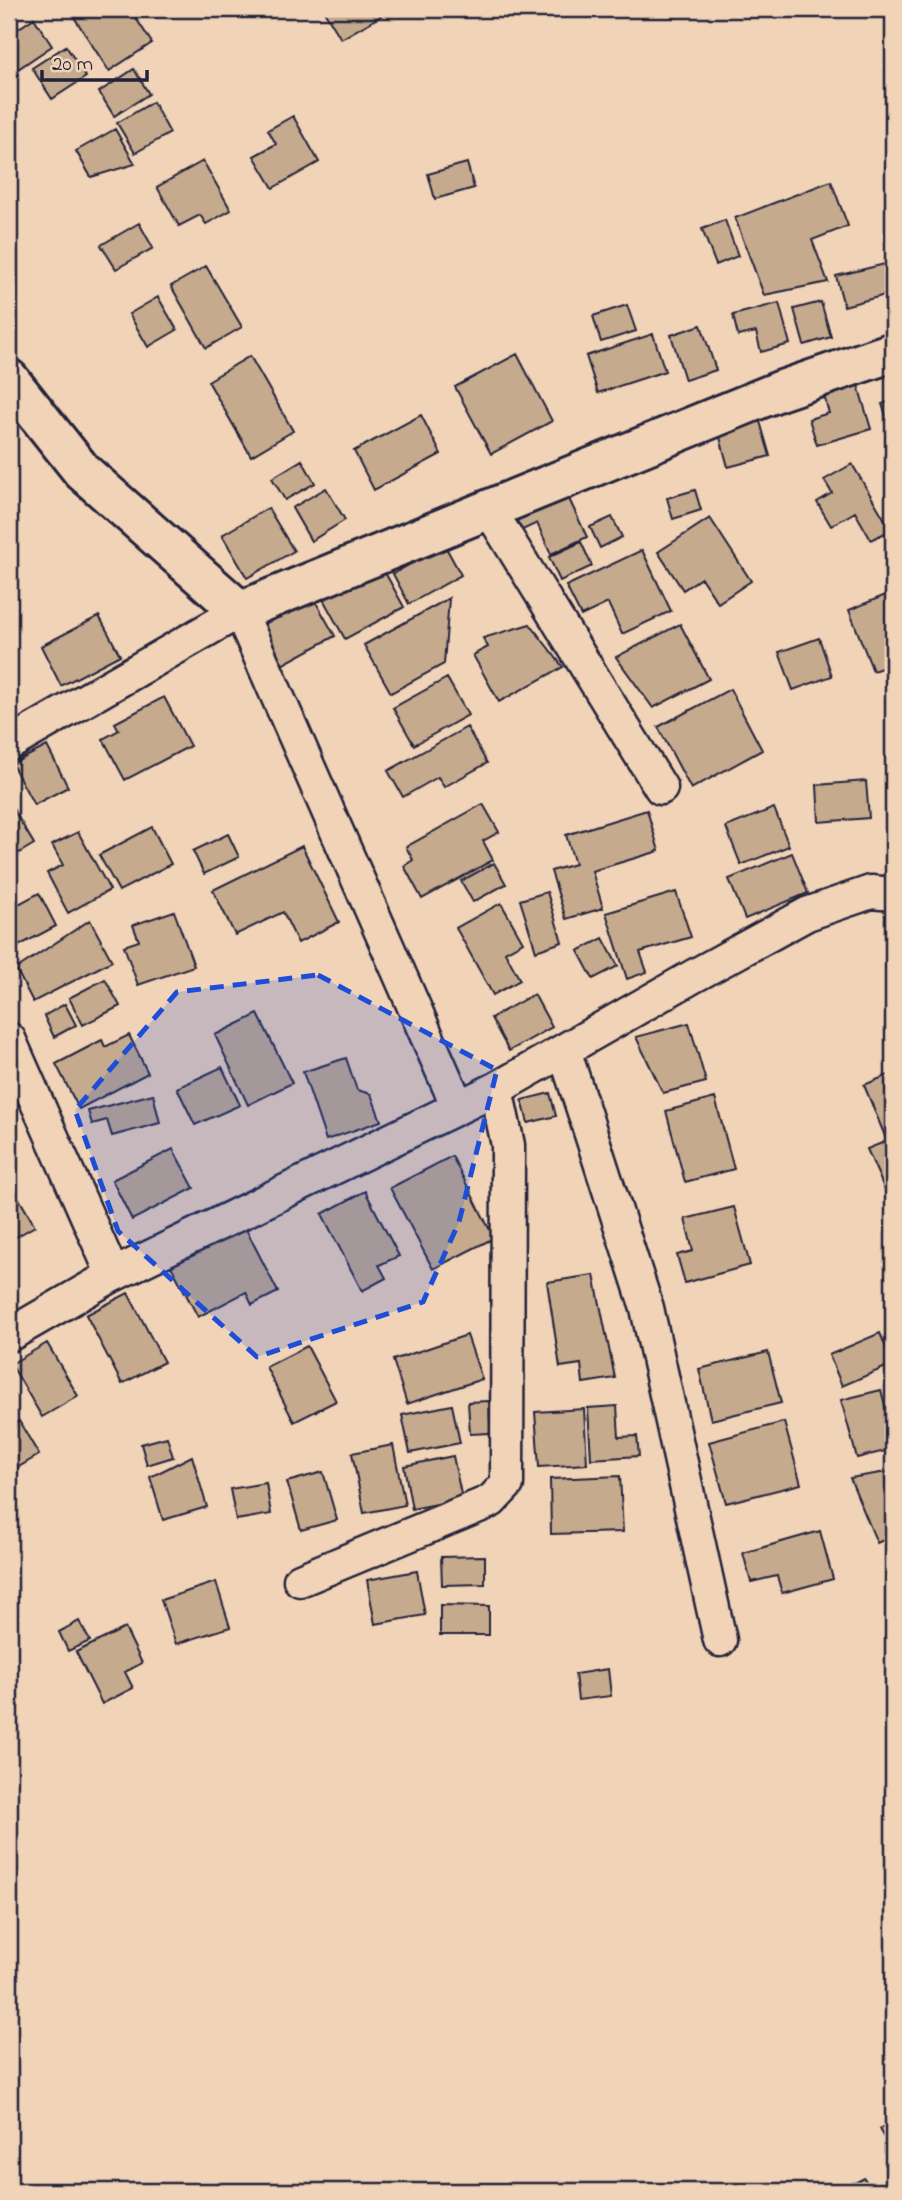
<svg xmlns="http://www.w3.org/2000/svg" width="902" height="2200" viewBox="0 0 902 2200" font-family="'Indie Flower',sans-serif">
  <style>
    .building { fill: #c6aa8d; stroke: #22223b; stroke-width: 2 }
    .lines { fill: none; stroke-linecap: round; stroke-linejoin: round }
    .street-casing { stroke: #22223b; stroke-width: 37 }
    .secondary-casing { stroke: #22223b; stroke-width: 44 }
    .street { stroke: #f1d3b7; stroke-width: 32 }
    .secondary { stroke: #f1d3b7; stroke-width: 38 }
    .marked { fill: #1d4ed8; fill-opacity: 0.2; stroke: #1d4ed8; stroke-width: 5; stroke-dasharray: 14 9; stroke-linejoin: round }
  </style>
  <rect width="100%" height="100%" fill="#f1d3b7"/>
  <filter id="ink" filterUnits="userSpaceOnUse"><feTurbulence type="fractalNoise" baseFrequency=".0143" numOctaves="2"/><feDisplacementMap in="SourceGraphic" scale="14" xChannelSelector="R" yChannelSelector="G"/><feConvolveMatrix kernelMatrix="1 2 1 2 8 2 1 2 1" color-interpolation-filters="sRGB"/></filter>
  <g filter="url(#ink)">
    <path class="building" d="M80 9H130L152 43 109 71 72 14Z
      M323 9H376L381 16 341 39Z
      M34 18 52 46 9 75V35Z
      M66 46 86 77 52 99 32 68Z
      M134 69 149 94 114 116 99 92Z
      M153 102 170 133 135 153 117 123Z
      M293 116 319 162 273 188 254 156 276 144 268 130Z
      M115 129 135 164 91 177 76 151Z
      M203 161 231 210 206 224 200 215 179 226 157 187Z
      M467 163 474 188 435 199 428 174Z
      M831 181 848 226 812 240 828 282 764 295 735 218Z
      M725 220 738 256 716 265 702 229Z
      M139 223 153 248 116 269 101 245Z
      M893 262V293L844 306 836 276Z
      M206 266 242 327 206 348 171 286Z
      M158 297 177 330 148 347 129 314Z
      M821 302 831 337 804 345 794 309Z
      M779 303 790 344 761 352 756 332 738 336 733 315Z
      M627 305 636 331 601 342 593 316Z
      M701 325 716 370 685 380 671 335Z
      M653 334 665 371 598 393 586 356Z
      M517 354 552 421 491 454 455 387Z
      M250 356 293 431 251 456 208 381Z
      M854 372 871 429 817 445 809 419 829 413 820 382Z
      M893 400V435L882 404Z
      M421 415 441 454 374 490 354 451Z
      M759 418 770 456 728 467 718 430Z
      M302 460 315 483 285 500 272 478Z
      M852 464 891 530 871 540 855 512 831 526 817 502 832 493 824 480Z
      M562 484 587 537 551 554 537 523 512 535 501 513Z
      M326 488 345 520 311 541 292 508Z
      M695 490 701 510 673 519 667 498Z
      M268 508 294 551 247 578 222 535Z
      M612 517 622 537 600 548 590 527Z
      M710 518 751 581 718 603 701 578 683 590 658 552Z
      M438 533 461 575 409 604 393 574 412 563 406 551Z
      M581 542 592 566 560 581 549 557Z
      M642 550 671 611 622 634 608 603 581 616 566 586Z
      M377 558 404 607 345 639 318 590Z
      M308 588 335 636 280 666 253 618Z
      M893 592V664L873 671 849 610Z
      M449 598 444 664 391 693 364 645Z
      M99 616 120 655 61 686 41 646Z
      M530 624 563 667 499 702 473 655 488 647 483 638Z
      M680 624 709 679 653 708 616 657Z
      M819 638 832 676 793 690 779 652Z
      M447 678 468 715 414 745 393 708Z
      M730 689 762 750 691 789 658 727Z
      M164 697 190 746 125 780 103 739 119 730 115 723Z
      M467 727 487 763 444 787 438 777 403 797 388 771Z
      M47 746 68 787 34 805 12 764Z
      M866 781 869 818 819 822 817 785Z
      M9 802 34 844 9 859Z
      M483 804 499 832 483 841 493 860 422 899 404 866 413 860 406 847Z
      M774 808 789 846 741 865 726 827Z
      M647 810 659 851 592 871 603 908 566 919 551 871 575 864 566 835Z
      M152 827 171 864 119 891 99 855Z
      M78 832 110 890 68 913 47 873 63 865 52 845Z
      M228 834 239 857 204 874 193 851Z
      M302 846 339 922 298 943 283 912 235 935 213 890Z
      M792 853 808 893 745 919 729 879Z
      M494 863 506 884 473 902 461 881Z
      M547 892 562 942 536 951 520 900Z
      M676 892 691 937 640 952 647 972 627 979 606 913Z
      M39 893 56 926 11 950 9 946V909Z
      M501 903 523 942 505 952 520 980 493 995 456 928Z
      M174 911 194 966 138 985 124 946 139 941 133 925Z
      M90 920 112 961 33 1002 16 969Z
      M603 938 618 966 593 979 578 951Z
      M105 979 120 1006 83 1025 69 998Z
      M534 994 552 1027 509 1051 491 1018Z
      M65 1004 76 1025 54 1037 44 1016Z
      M258 1014 292 1083 248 1105 215 1035Z
      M689 1023 706 1082 663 1093 636 1037Z
      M129 1035 148 1073 79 1109 56 1064 102 1040 105 1047Z
      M346 1058 357 1090 371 1094 381 1121 326 1140 303 1072Z
      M222 1067 240 1105 195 1125 177 1088Z
      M893 1073V1203L891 1204 867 1149 887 1141 864 1085Z
      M550 1093 556 1116 528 1123 522 1100Z
      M153 1094 160 1123 112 1136 107 1120 92 1124 88 1111Z
      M715 1098 734 1169 685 1182 666 1111Z
      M173 1149 194 1188 132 1220 112 1180Z
      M452 1156 494 1238 433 1269 390 1188Z
      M365 1191 399 1256 379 1265 386 1278 362 1291 322 1214Z
      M18 1197 35 1226 9 1241V1202Z
      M734 1207 750 1265 685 1283 677 1255 693 1251 685 1219Z
      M245 1227 278 1292 252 1305 246 1292 198 1317 171 1266Z
      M594 1275 615 1378 583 1383 581 1364 560 1367 547 1282Z
      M128 1293 164 1362 122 1384 86 1315Z
      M880 1333 893 1364 842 1386 829 1355Z
      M467 1335 482 1379 407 1404 393 1360Z
      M47 1343 78 1396 42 1417 11 1364Z
      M307 1346 336 1401 294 1422 266 1367Z
      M768 1352 781 1403 711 1420 699 1369Z
      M881 1390 893 1435V1449L857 1458 841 1400Z
      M489 1401 490 1433 470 1434 468 1402Z
      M452 1405 460 1443 410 1453 402 1415Z
      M617 1406 619 1437 637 1436 639 1456 591 1459 588 1408Z
      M584 1409 587 1464 539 1467 535 1412Z
      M19 1421 39 1455 15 1469 9 1458V1427Z
      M784 1422 801 1484 726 1503 709 1442Z
      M167 1437 173 1457 147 1465 141 1444Z
      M393 1445 405 1505 364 1513 352 1453Z
      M192 1456 207 1507 163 1520 150 1477Z
      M453 1456 462 1499 412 1509 404 1466Z
      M893 1471V1536L877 1543 850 1478Z
      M323 1472 337 1520 301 1530 287 1482Z
      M620 1476 623 1532 551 1534 550 1479Z
      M266 1483 271 1514 236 1520 230 1489Z
      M820 1531 833 1579 782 1593 777 1576 751 1582 743 1553Z
      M485 1556V1584L442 1585 441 1557Z
      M417 1571 425 1615 375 1624 367 1580Z
      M216 1582 230 1627 176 1644 161 1600Z
      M440 1605 489 1606V1635H440Z
      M79 1621 90 1641 68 1651 59 1632Z
      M125 1628 142 1663 125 1672 133 1688 102 1704 76 1652Z
      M608 1669 611 1696 578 1700 575 1674Z
      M893 2121V2153L879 2129Z
      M864 2178 872 2191H840Z"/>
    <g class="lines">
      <defs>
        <path id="street" d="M489 509 661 788
          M9 744 240 611 458 1107
          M9 1039 113 1275
          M564 1050 647 1308 720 1640
          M9 1335 113 1275 496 1089 692 977 807 914 871 892 893 894
          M300 1580 491 1501 507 1484 508 1145 496 1089"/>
        <path id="secondary" d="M9 379 82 471 240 611 779 391 893 352"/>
      </defs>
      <use href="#street" class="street-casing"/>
      <use href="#secondary" class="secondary-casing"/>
      <use href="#street" class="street"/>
      <use href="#secondary" class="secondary"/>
    </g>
  </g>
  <path class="marked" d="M318 975 497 1070 459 1222 423 1302 257 1357 118 1231 75 1110 177 992Z"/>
  <rect width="902" height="2200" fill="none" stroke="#f1d3b7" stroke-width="35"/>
  <rect x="18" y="18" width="867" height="2165" fill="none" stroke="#22223b" stroke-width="2.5" filter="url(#ink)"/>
  <path d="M42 70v10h105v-10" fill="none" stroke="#22223b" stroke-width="3.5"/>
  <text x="52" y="70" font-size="21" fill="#22223b" stroke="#f1d3b7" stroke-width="5" paint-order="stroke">20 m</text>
</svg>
